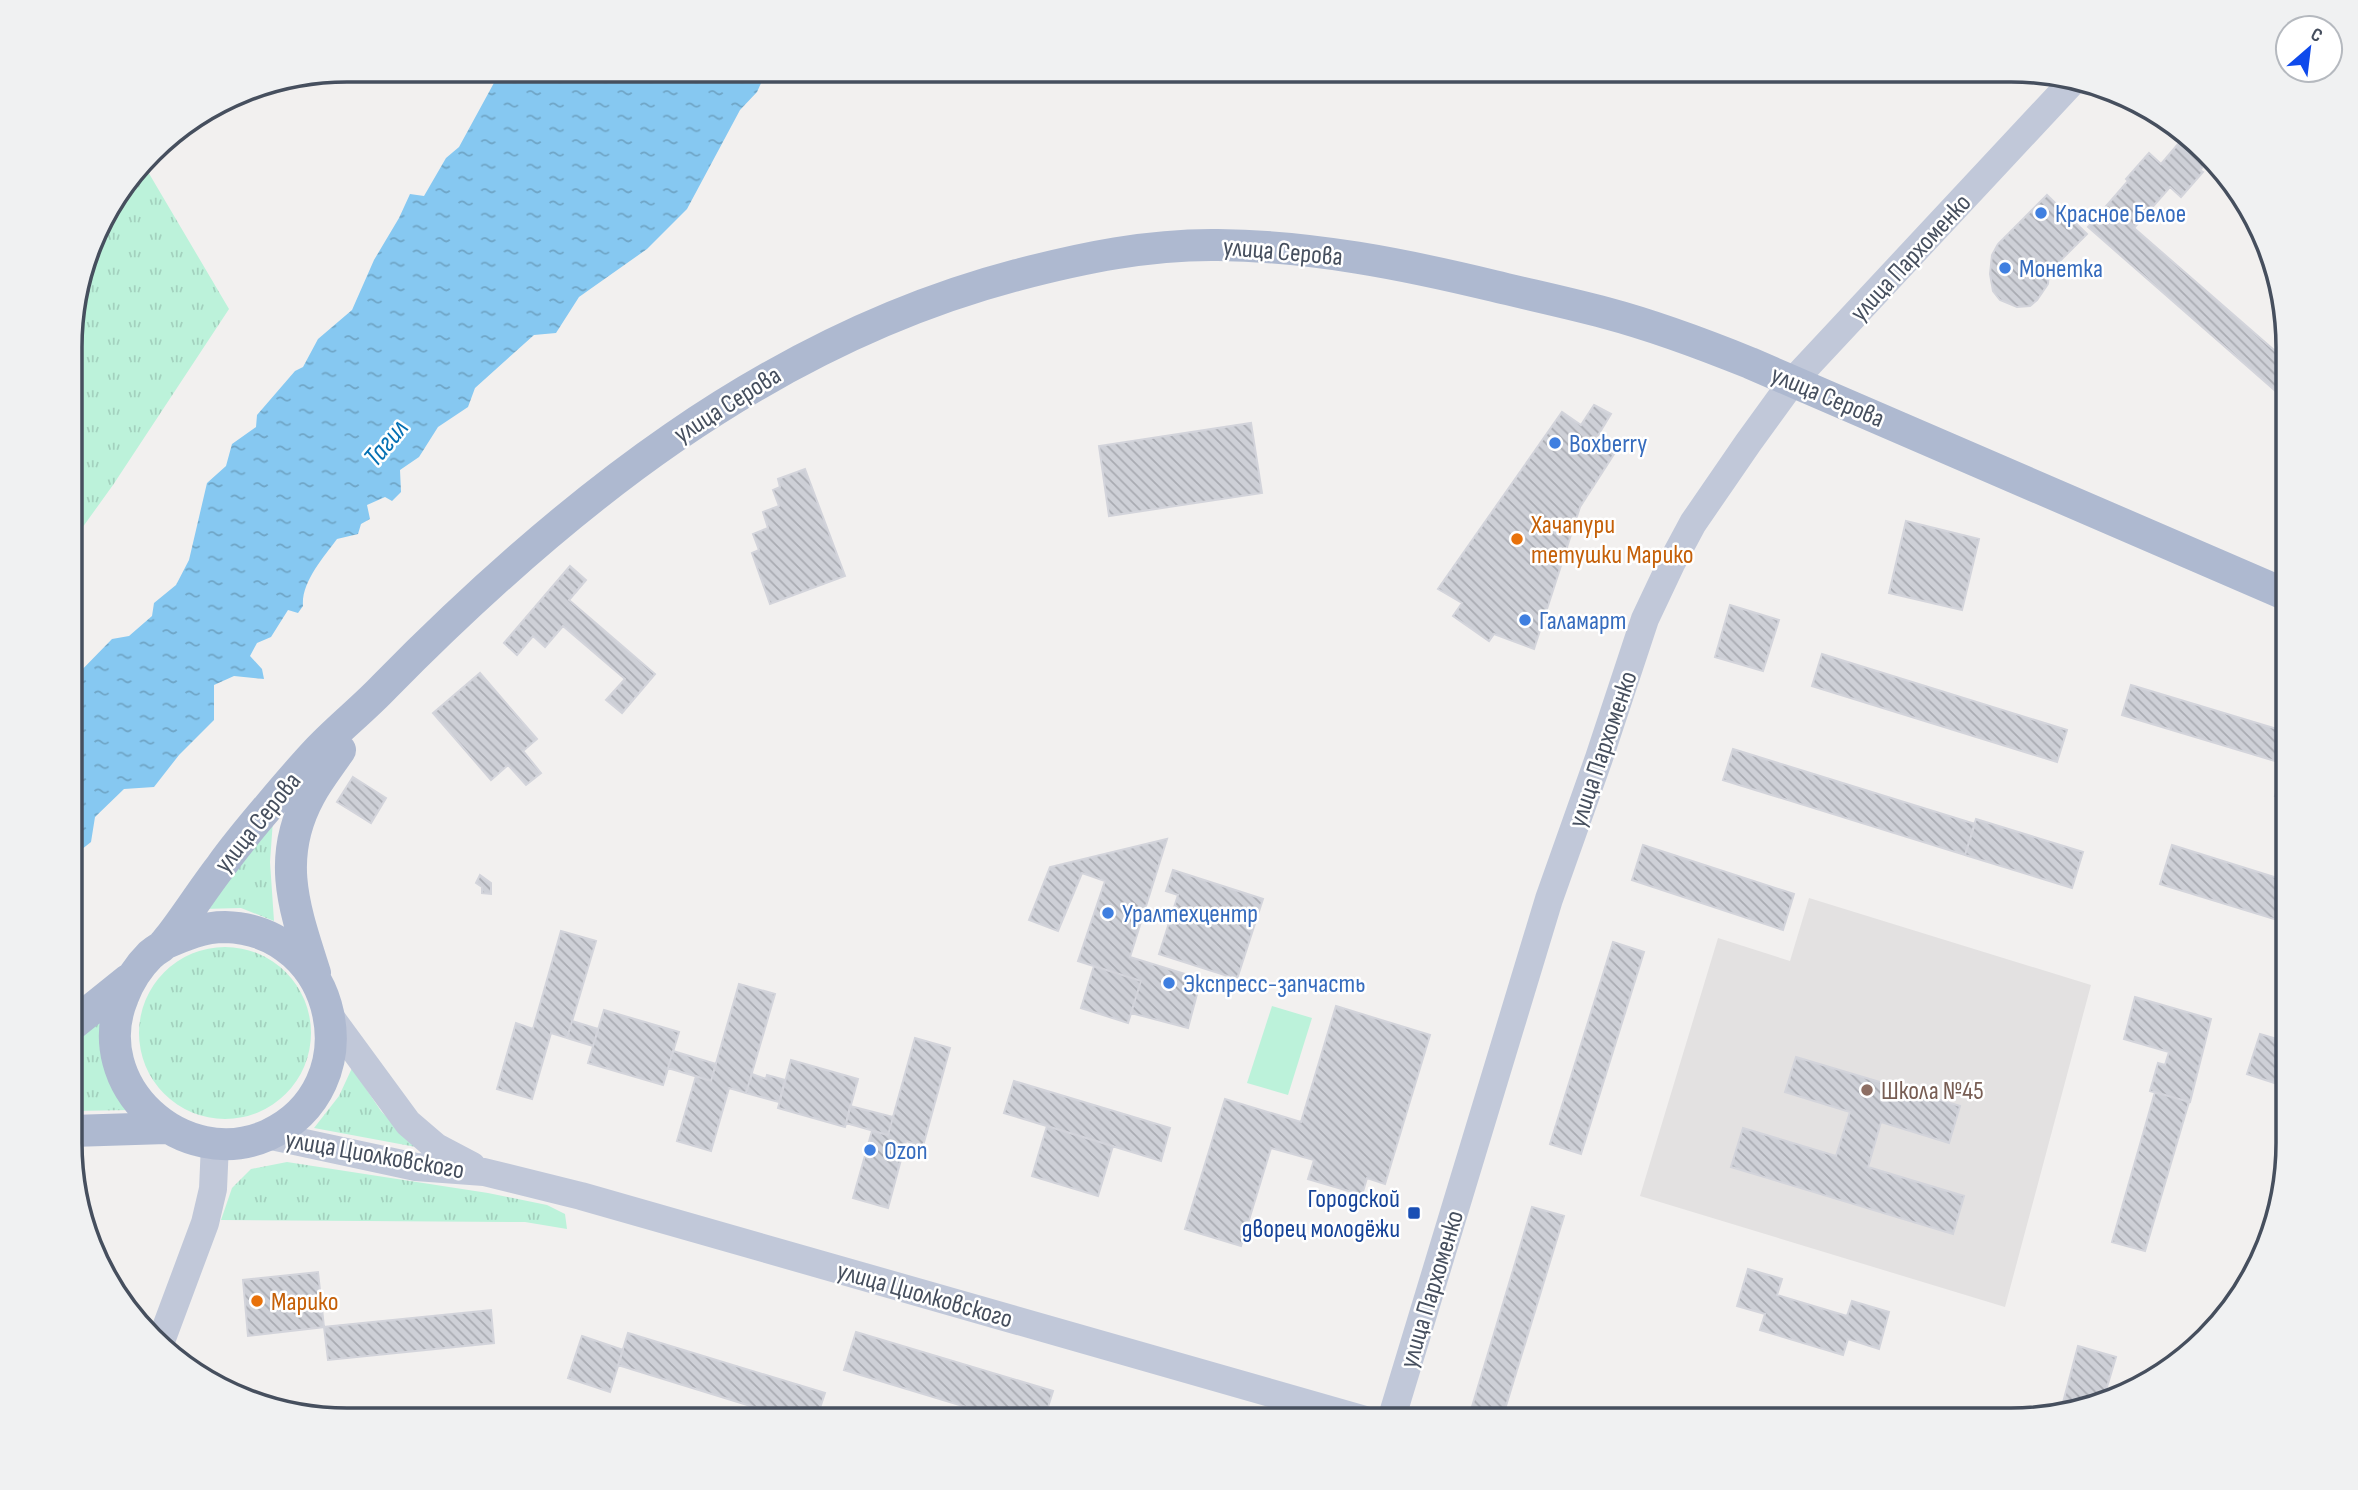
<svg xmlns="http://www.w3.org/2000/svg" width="2358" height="1490" viewBox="0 0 2358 1490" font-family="'Sofia Sans Condensed',sans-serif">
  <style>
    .education { fill: #e3e1e1 }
    .grass { fill: url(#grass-tufts) }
    .park { fill: #bcf2da }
    .water { fill: url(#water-ripples) }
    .building { fill: url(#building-back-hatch); stroke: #d3d4db; stroke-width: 2 }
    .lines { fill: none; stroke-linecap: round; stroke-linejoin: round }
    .secondary { stroke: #c1c8d9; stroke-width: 28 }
    .primary { stroke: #aeb9d0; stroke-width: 32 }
    .shop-dot { fill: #3f7fe0; stroke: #fff; stroke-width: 2.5 }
    .food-dot { fill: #e8710a; stroke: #fff; stroke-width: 2.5 }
    .education-dot { fill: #8d6e63; stroke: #fff; stroke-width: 2.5 }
    .transit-dot { fill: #1a4fb4; stroke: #fff; stroke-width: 2.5 }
    .labels { text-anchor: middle; stroke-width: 5; stroke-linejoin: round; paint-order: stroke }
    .shop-label { font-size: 26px; fill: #366cbe; stroke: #fff; text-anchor: start }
    .street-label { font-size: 26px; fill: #464f5e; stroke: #fff }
    .food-label { font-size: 26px; fill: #c56008; stroke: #fff; text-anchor: start }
    .education-label { font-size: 26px; fill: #785e54; stroke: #fff; text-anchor: start }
    .transit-label { font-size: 26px; fill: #164399; stroke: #fff; text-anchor: end }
    .water-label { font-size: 28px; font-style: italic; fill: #0570b3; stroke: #fff }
    .rim { fill: none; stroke: #464f5e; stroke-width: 3.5 }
  </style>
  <defs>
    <pattern id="grass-tufts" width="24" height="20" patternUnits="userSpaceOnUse" patternTransform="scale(1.75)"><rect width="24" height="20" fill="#bcf2da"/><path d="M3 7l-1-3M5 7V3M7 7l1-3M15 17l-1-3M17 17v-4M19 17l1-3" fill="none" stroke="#a3d1be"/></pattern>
    <pattern id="water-ripples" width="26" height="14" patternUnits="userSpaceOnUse" patternTransform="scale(1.75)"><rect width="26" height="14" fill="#86c8f1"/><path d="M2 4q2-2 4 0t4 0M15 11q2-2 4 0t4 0" fill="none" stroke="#6fa5c6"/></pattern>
    <pattern id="building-back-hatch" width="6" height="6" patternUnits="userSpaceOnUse" patternTransform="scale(1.75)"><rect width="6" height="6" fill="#ced0d7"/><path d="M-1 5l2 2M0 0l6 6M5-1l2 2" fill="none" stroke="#a9abb2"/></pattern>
  </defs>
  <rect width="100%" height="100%" fill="#f2f0ef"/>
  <path class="education" d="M1809 898 2091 985 2005 1307 1640 1196 1718 938 1790 961Z"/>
  <path class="grass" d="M144 165 229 309 113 485 72 542V312L99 224Z
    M273 820 270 862 274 921 241 908 203 909Z
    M139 1033a86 86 0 1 1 172 0a86 86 0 1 1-172 0Z
    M106 1017 133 1110 72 1111V1041Z
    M352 1068 381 1111 416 1147 314 1128 339 1096Z
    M287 1162 488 1193 547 1205 565 1214 567 1229 525 1222 221 1220 232 1188 251 1169Z"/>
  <path class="park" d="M1272 1006 1312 1018 1288 1095 1247 1083Z"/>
  <path class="water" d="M501 70H767L757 92 740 110 687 209 647 249 579 297 556 333 534 335 475 388 468 407 438 427 419 457 400 470 401 492 392 501 385 497 367 505 370 519 361 524 358 534 337 539C324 557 301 582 303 606L298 613 288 610 271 637 257 643 250 656 262 669 264 679 234 676 214 685V720L179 755 154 787 124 789 95 817 91 842 72 857V680L112 639 129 636 152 616 154 603 176 585 189 560 207 483 226 466 232 444 256 427 257 415 295 371 303 367 318 339 352 310 374 260 399 218 410 194 424 196 446 158 459 147Z"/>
  <path class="building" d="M2184 137 2207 162 2200 170 2203 172 2181 197 2170 187 2134 228 2282 357 2287 351V401L2088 227 2128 181 2126 179 2149 153 2161 164Z
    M2047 195 2087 234 2049 272 2048 284 2037 300 2030 306 2017 307 2000 300 1993 291 1990 274 1992 255 1998 244Z
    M1594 405 1611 414 1597 437 1616 451 1580 507 1534 649 1494 634 1489 641 1453 616 1462 603 1438 589 1562 412 1581 425Z
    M1251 423 1262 493 1109 516 1099 446Z
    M805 469 845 576 770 604 752 553 759 550 753 534 768 528 763 512 779 506 773 490 780 487 778 479Z
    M1906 521 1979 539 1962 610 1889 593Z
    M570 566 586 580 569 600 655 674 622 713 606 700 625 679 563 626 545 647 533 636 517 655 504 643Z
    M1730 605 1779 620 1763 671 1715 657Z
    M1822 654 2067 730 2057 762 1812 686Z
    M480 673 537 739 523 751 541 773 526 785 508 765 491 780 433 713Z
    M2131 685 2287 732V757L2285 764 2122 715Z
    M1733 749 1975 824 1965 855 1723 780Z
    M2285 764 2287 765V800L2275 796Z
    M353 777 386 798 371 823 337 802Z
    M1976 819 2083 852 2072 888 1965 855Z
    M1167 839 1130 957 1201 979 1188 1028 1131 1013 1141 981 1078 961 1105 881 1082 873 1058 931 1029 920 1050 867Z
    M1643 845 1794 894 1783 930 1632 880Z
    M2172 845 2287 881V923L2160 884Z
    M1173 870 1263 899 1237 979 1159 954 1178 895 1166 891Z
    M480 875 491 883V894L482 893V887L476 883Z
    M561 931 596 941 567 1038 551 1033 532 1099 497 1089 516 1023 533 1029Z
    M1613 942 1644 952 1581 1154 1550 1144Z
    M1094 966 1141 981 1128 1023 1081 1008Z
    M739 984 775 994 746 1093 729 1088 711 1151 677 1141 696 1076 711 1081Z
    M2135 997 2211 1019 2190 1102 2150 1091 2158 1063 2165 1065 2169 1052 2124 1039Z
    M1336 1006 1430 1035 1385 1184 1367 1178 1362 1195 1308 1179 1314 1160 1271 1148 1241 1246 1185 1229 1225 1099 1301 1122Z
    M604 1010 679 1032 663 1085 588 1063Z
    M572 1021 598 1029 593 1046 567 1038Z
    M2260 1034 2287 1042V1087L2247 1074Z
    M915 1038 950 1048 923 1146 906 1141 888 1208 853 1198 872 1131 888 1135Z
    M673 1051 716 1064 711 1081 668 1068Z
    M1796 1057 1960 1106 1949 1143 1881 1122 1868 1167 1964 1196 1953 1234 1731 1167 1743 1128 1836 1156 1850 1112 1785 1092Z
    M791 1060 858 1079 845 1127 778 1108Z
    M752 1074 766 1079 767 1075 785 1080 779 1102 746 1093Z
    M1014 1081 1170 1128 1161 1161 1004 1113Z
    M2155 1092 2189 1102 2145 1251 2112 1242Z
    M850 1106 893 1117 888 1135 846 1123Z
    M1047 1126 1113 1146 1098 1196 1032 1176Z
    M2279 1203 2273 1231 2261 1256Z
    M1532 1207 1564 1216 1502 1419 1471 1410Z
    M1748 1269 1782 1279 1777 1295 1847 1316 1852 1301 1889 1312 1879 1349 1848 1339 1843 1355 1760 1330 1765 1314 1737 1306Z
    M318 1272 324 1327 248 1336 243 1280Z
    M491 1310 494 1343 328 1360 324 1327Z
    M856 1332 1053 1391 1044 1420H1009L844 1370Z
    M628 1333 825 1393 816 1420H796L618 1365Z
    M582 1336 623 1350 610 1392 568 1378Z
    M2078 1346 2116 1357 2104 1397 2061 1410Z
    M1567 1409 1601 1420H1563Z"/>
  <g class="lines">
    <path class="secondary" d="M331 1018 408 1123 436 1147 472 1166
      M267 1135 416 1167 484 1172 581 1196 1365 1420
      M161 1341 205 1223 213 1189 215 1144
      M1391 1420 1549 899 1599 758 1645 619 1671 564 1693 523 1748 443 1793 381 2074 80"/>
    <path class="primary" d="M164 944C184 935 203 927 225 927 339 930 372 1087 268 1135 183 1173 86 1085 123 997 129 981 137 968 150 955 163 944 158 952 169 938 187 915 203 889 221 866 236 845 252 826 269 806 285 787 302 767 319 749 340 727 363 709 384 687 562 506 766 341 1017 275 1082 258 1149 244 1218 245 1312 246 1403 264 1494 286 1531 295 1569 303 1606 313 1655 326 1703 344 1750 363L2287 595
      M315 973C295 910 275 859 310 795 318 780 330 765 340 750
      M72 1025 128 980
      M72 1131 166 1128"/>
  </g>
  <g class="shop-dot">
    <circle cx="2041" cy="213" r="7"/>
    <circle cx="2005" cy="268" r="7"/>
    <circle cx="1555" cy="443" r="7"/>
    <circle cx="1525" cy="620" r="7"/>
    <circle cx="1108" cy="913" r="7"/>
    <circle cx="1169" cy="983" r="7"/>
    <circle cx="870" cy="1150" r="7"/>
  </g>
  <g class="food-dot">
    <circle cx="1517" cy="539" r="7"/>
    <circle cx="257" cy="1301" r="7"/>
  </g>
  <circle class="education-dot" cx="1867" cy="1090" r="7"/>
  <rect class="transit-dot" x="1407" y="1206" width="14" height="14" rx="3.5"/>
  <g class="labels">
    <g class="shop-label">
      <text x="2055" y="222">Красное Белое</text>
      <text x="2019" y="277">Монетка</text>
      <text x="1569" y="452">Boxberry</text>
      <text x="1539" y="629">Галамарт</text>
      <text x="1122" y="922">Уралтехцентр</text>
      <text x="1183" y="992">Экспресс-запчасть</text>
      <text x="884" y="1159">Ozon</text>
    </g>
    <g class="street-label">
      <text transform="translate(1283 251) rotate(5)" y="9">улица Серова</text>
      <text transform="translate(1910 257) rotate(-47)" y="9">улица Пархоменко</text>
      <text transform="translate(1828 396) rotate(23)" y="9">улица Серова</text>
      <text transform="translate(727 404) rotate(-32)" y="9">улица Серова</text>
      <text transform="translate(1602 749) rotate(-71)" y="9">улица Пархоменко</text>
      <text transform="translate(257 822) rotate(-51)" y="9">улица Серова</text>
      <text transform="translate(375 1154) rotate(10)" y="9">улица Циолковского</text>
      <text transform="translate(1431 1289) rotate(-73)" y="9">улица Пархоменко</text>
      <text transform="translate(925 1294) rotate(16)" y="9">улица Циолковского</text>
    </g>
    <g class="food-label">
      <text x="1531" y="533">Хачапури<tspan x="1531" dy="30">тетушки Марико</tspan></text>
      <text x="271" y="1310">Марико</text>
    </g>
    <g class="education-label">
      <text x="1881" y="1099">Школа №45</text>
    </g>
    <g class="transit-label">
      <text x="1400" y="1207">Городской<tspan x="1400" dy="30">дворец молодёжи</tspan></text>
    </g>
    <g class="water-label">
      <text transform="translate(385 442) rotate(-50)" y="10">Тагил</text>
    </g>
  </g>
  <path d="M0 0H2358V1490H0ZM347 82H2011A265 265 0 0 1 2276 347V1143A265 265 0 0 1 2011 1408H347A265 265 0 0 1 82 1143V347A265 265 0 0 1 347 82Z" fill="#f0f1f2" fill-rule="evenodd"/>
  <path class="rim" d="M347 82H2011A265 265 0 0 1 2276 347V1143A265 265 0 0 1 2011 1408H347A265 265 0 0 1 82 1143V347A265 265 0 0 1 347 82Z"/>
  <g transform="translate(2309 49) rotate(28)"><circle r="33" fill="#ffffff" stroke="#b5b9bf" stroke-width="2"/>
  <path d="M0-5L12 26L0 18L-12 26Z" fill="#0f4aec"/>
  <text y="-10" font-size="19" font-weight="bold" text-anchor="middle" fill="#464f5e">С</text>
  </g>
</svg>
